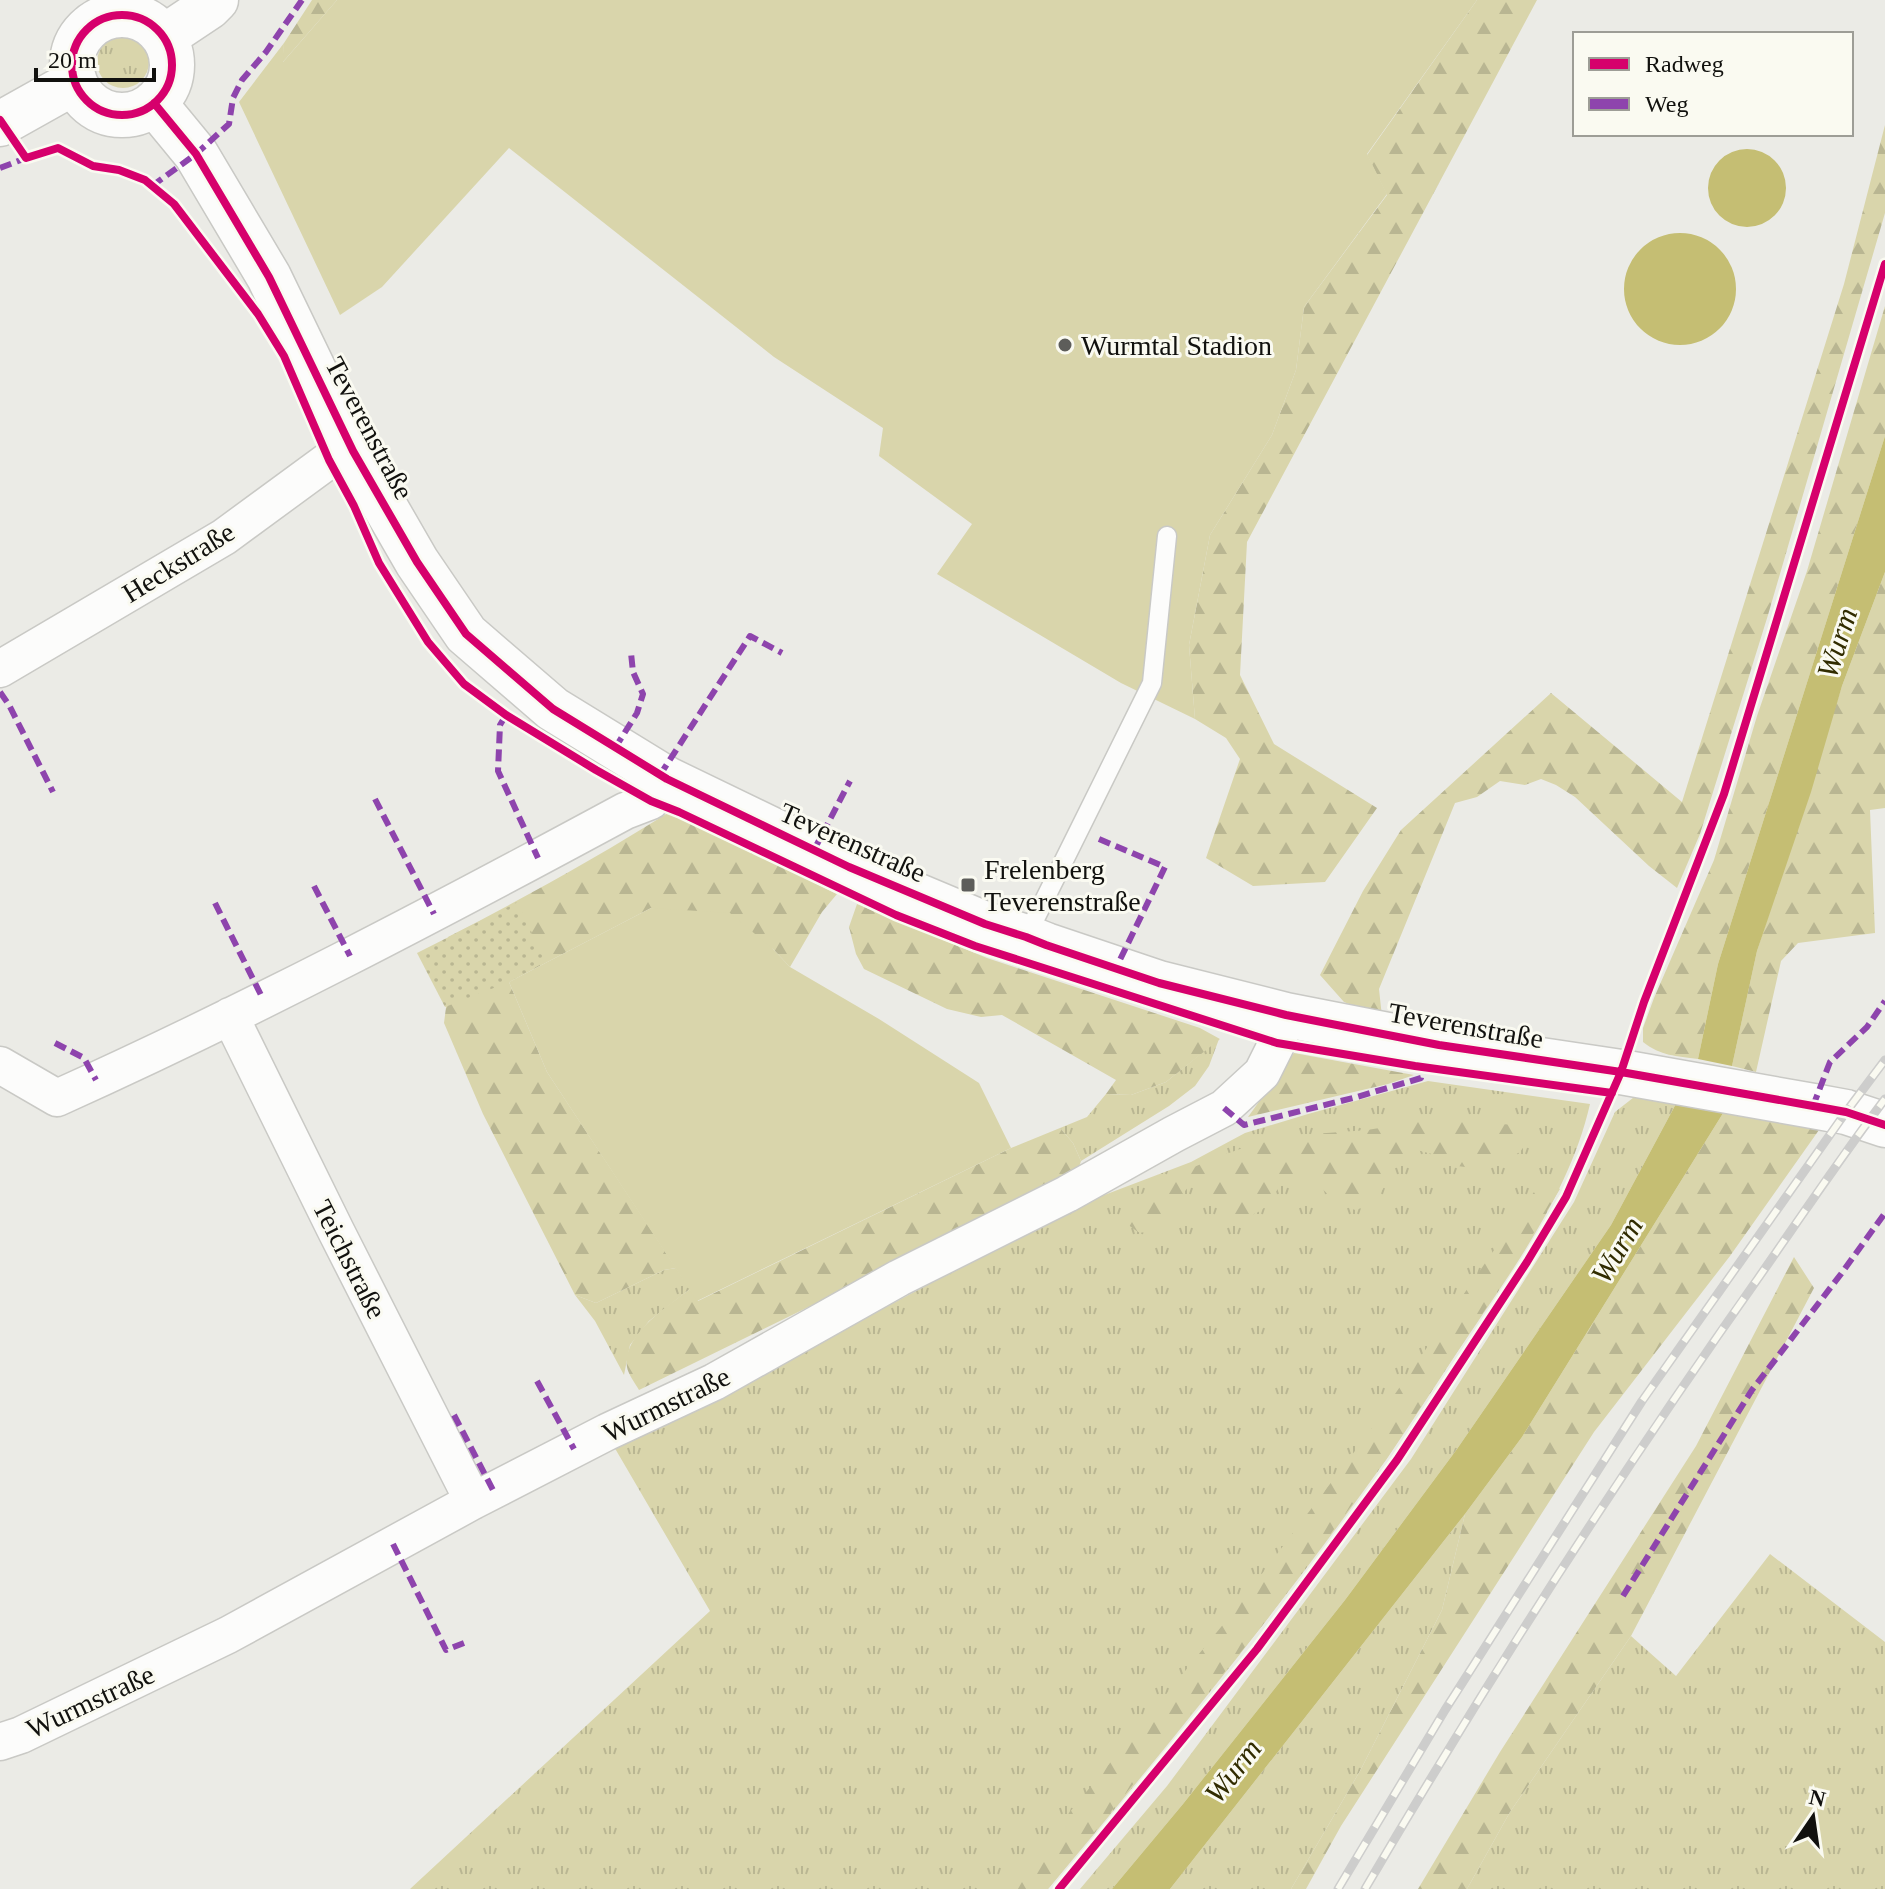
<svg xmlns="http://www.w3.org/2000/svg" width="1885" height="1889" viewBox="0 0 1885 1889" font-family="'Times New Roman',serif">
  <style>
    .grass { fill: url(#grass-tufts) }
    .forest { fill: url(#forest-firs) }
    .park { fill: url(#park-dots) }
    .garden { fill: #d9d5ab }
    .water { fill: #c5be73 }
    .lines { fill: none; stroke-linecap: round; stroke-linejoin: round }
    .service-casing { stroke: #c9c9c5; stroke-width: 21 }
    .minor-casing { stroke: #c9c9c5; stroke-width: 39 }
    .tertiary-casing { stroke: #c9c9c5; stroke-width: 47 }
    .service { stroke: #fcfcfb; stroke-width: 18 }
    .minor { stroke: #fcfcfb; stroke-width: 36 }
    .tertiary { stroke: #fcfcfb; stroke-width: 44 }
    .rail-casing { stroke: #cdcdcc; stroke-width: 9 }
    .rail { stroke: #fafaf1; stroke-width: 6; stroke-dasharray: 18; stroke-linecap: butt }
    .quiet { stroke: #8e44ad; stroke-width: 6; stroke-dasharray: 12 6; stroke-linecap: butt }
    .cycleway-casing { stroke: #fafaf1; stroke-width: 13 }
    .cycleway { stroke: #d6006c; stroke-width: 8 }
    .poi-dot { fill: #5d5d5a; stroke: #fafaf1; stroke-width: 3 }
    .labels { text-anchor: middle; stroke-width: 6; stroke-linejoin: round; paint-order: stroke }
    .poi-label { font-size: 28px; fill: #11110e; stroke: #fafaf1; text-anchor: start }
    .street-label { font-size: 28px; fill: #11110e; stroke: #fafaf1 }
    .water-label { font-size: 30px; font-style: italic; fill: #312c00; stroke: #fafaf1 }
  </style>
  <defs>
    <pattern id="grass-tufts" width="24" height="20" patternUnits="userSpaceOnUse" patternTransform="scale(2)"><rect width="24" height="20" fill="#d9d5ab"/><path d="M3 7l-1-3M5 7V3M7 7l1-3M15 17l-1-3M17 17v-4M19 17l1-3" fill="none" stroke="#b9b692"/></pattern>
    <pattern id="forest-firs" width="22" height="20" patternUnits="userSpaceOnUse" patternTransform="scale(2)"><rect width="22" height="20" fill="#d9d5ab"/><path d="M5 1l3.5 6h-7zM16 11l3.5 6h-7z" fill="#b9b692"/></pattern>
    <pattern id="park-dots" width="8" height="8" patternUnits="userSpaceOnUse" patternTransform="scale(2)"><rect width="8" height="8" fill="#d9d5ab"/><path d="M2 2h.1M6 6h.1" fill="none" stroke="#b9b692" stroke-width="1.8" stroke-linecap="round"/></pattern>
  </defs>
  <rect width="100%" height="100%" fill="#ebebe6"/>
  <path class="grass" d="M97 62a26 26 0 1 1 52 0a26 26 0 1 1-52 0Z
    M1219 1039 1209 1066 1195 1086 1169 1106 1081 1161 1073 1143 1060 1128 1087 1117 1106 1094 1131 1095 1166 1082Z
    M1428 1081 1590 1104C1569 1196 1508 1276 1456 1354 1433 1389 1410 1425 1386 1460 1280 1608 1165 1750 1048 1889H410L710 1611 613 1445 724 1393 1078 1205 1191 1162 1245 1133 1308 1114Z
    M1638 1094 1678 1100 1611 1225 1457 1449 1345 1600 1183 1804 1112 1889H1080L1167 1786 1411 1459 1574 1202 1615 1112Z
    M676 1268 690 1289 649 1321 630 1345 624 1375 595 1321 575 1295 596 1303 664 1270Z
    M1465 1514 1442 1610 1360 1771 1291 1889H1170Z
    M1770 1554 1885 1642V1889H1467L1510 1812 1631 1636 1676 1676Z"/>
  <path class="forest" d="M312 0H337L282 63 284 43Z
    M1477 0H1537L1247 542 1240 675 1274 744 1377 808 1325 882 1253 886 1206 858 1240 759 1226 738 1195 719 1189 645 1210 535 1272 435 1296 370 1304 307 1387 195 1367 155Z
    M1885 125V213L1768 615 1700 834 1677 888 1649 866 1575 797 1556 785 1541 779 1525 785 1500 781 1477 797 1455 803 1379 989 1382 1017 1344 1002 1320 975 1363 891 1401 830 1551 693 1682 802 1844 284Z
    M1885 306V436L1718 964 1698 1059C1676 1056 1661 1056 1643 1042V1028L1654 998 1714 860 1757 716 1807 571Z
    M1885 572V808L1870 810 1875 933 1798 943 1781 961 1756 1072 1732 1066 1757 951 1842 686Z
    M671 811 837 894 822 912 790 967 773 949 651 908 509 982 547 1072 676 1268 664 1270 596 1303 575 1295 483 1114 444 1023 451 968 448 937C524 898 598 857 671 811Z
    M857 904 987 958 1200 1028 1220 1039 1166 1082 1131 1095 1106 1094 1116 1080 1002 1015 981 1017 947 1009 864 969 856 954 849 927Z
    M1294 1053 1414 1075 1388 1084 1248 1117Z
    M1725 1110 1819 1130 1730 1256 1594 1432 1341 1826 1306 1889H1291L1360 1771 1442 1610 1465 1514 1522 1437Z
    M1428 1120 1518 1125 1527 1142 1520 1152 1487 1170 1443 1164 1432 1154 1413 1149 1400 1158 1388 1181 1377 1198 1368 1206 1355 1210C1349 1208 1342 1205 1337 1202 1317 1187 1313 1172 1285 1176 1271 1201 1260 1226 1227 1211 1221 1208 1217 1202 1212 1198 1205 1193 1196 1190 1189 1186L1178 1200 1170 1221 1148 1233 1138 1232 1127 1224 1124 1214 1128 1202C1172 1176 1218 1153 1269 1141 1302 1133 1334 1133 1367 1130 1388 1127 1408 1123 1428 1120Z
    M1060 1128 1073 1143 1081 1161 1076 1176 639 1390C635 1383 628 1374 627 1367 622 1335 668 1306 690 1289L698 1301 1011 1148Z
    M1543 1179 1560 1189 1512 1269 1387 1458 1262 1626 1048 1889H1007L1230 1616 1364 1439Z
    M1794 1257 1814 1288 1631 1636 1510 1812 1467 1889H1418L1500 1752 1696 1446Z"/>
  <path class="park" d="M518 902 545 962 509 982 445 1007 417 953Z"/>
  <path class="garden" d="M337 0H1477L1367 154 1387 194 1304 307 1296 370 1272 435 1210 535 1189 645 1195 719 1121 683 937 574 972 524 879 456 883 428 774 357 509 148 382 287 340 315 239 102 284 43 283 62Z
    M651 908 730 913 773 949 790 967 879 1019 979 1083 1011 1148 697 1301 547 1072 509 982Z"/>
  <path class="water" d="M1708 188a39 39 0 1 1 78 0a39 39 0 1 1-78 0Z
    M1624 289a56 56 0 1 1 112 0a56 56 0 1 1-112 0Z
    M1885 436V572L1842 686 1811 792 1757 951 1732 1066 1698 1059 1718 964Z
    M1678 1100 1725 1110 1522 1437 1465 1514 1170 1889H1112L1183 1804 1345 1600 1457 1449 1611 1225Z"/>
  <g class="lines">
    <defs>
      <path id="service" d="M1026 937 1152 683 1167 536"/>
      <path id="minor" d="M0 669 224 537 329 460 353 451
        M230 1016 336 1231 473 1501
        M0 1065 57 1098C250 1011 438 912 625 811L651 801 667 779
        M0 1742 21 1735 228 1635 473 1501 607 1432 714 1382 899 1278 1067 1194 1174 1134 1224 1108 1262 1073 1277 1043 1286 1015"/>
      <path id="tertiary" d="M72 65a50 50 0 1 1 100 0a50 50 0 1 1-100 0Z
        M164 37 209 7 216 0
        M154 103 196 154 250 245 269 277 353 451 417 562 466 634 553 709 667 779 849 867 985 924 1026 937 1046 945 1159 983 1286 1015 1439 1045 1621 1072 1813 1106 1846 1112 1885 1125
        M0 124 75 82"/>
    </defs>
    <use href="#service" class="service-casing"/>
    <use href="#minor" class="minor-casing"/>
    <use href="#tertiary" class="tertiary-casing"/>
    <use href="#service" class="service"/>
    <use href="#minor" class="minor"/>
    <use href="#tertiary" class="tertiary"/>
    <defs>
      <path id="rail" d="M1338 1889 1445 1710 1642 1401 1846 1112 1885 1060
        M1365 1889C1488 1679 1619 1475 1759 1277 1800 1218 1841 1157 1885 1099"/>
    </defs>
    <use href="#rail" class="rail-casing"/>
    <use href="#rail" class="rail"/>
    <path class="quiet" d="M0 168 26 158 23 155
      M152 186 196 154 229 124 233 98 242 80 266 52 302 0
      M0 692 9 705 53 792
      M506 715 500 725 498 771 538 858
      M615 748 637 713 643 694 633 672 631 653
      M660 775 750 636 782 653
      M375 799 434 914
      M1099 839 1165 867 1116 968
      M814 850 850 781
      M314 886 350 956
      M215 903 263 999
      M55 1043 84 1058 96 1080
      M1813 1106 1830 1062 1867 1027 1885 1001
      M1224 1108 1244 1125 1357 1097 1421 1078 1423 1067
      M537 1381 574 1449
      M454 1415 493 1490
      M393 1544 446 1650 464 1643
      M1623 1596 1752 1390 1841 1274 1885 1213"/>
    <defs>
      <path id="cycleway" d="M72 65a50 50 0 1 1 100 0a50 50 0 1 1-100 0Z
        M154 103 196 154 250 245 269 277 353 451 417 562 466 634 553 709 667 779 849 867 985 924 1026 937 1046 945 1159 983 1286 1015 1439 1045 1621 1072 1813 1106 1846 1112 1885 1125
        M0 120 26 158 58 148 93 166 119 170 145 180 174 204 258 314 284 356 329 460 354 506 379 563 428 642 464 684 506 715 596 770 651 801 679 812 896 915 975 946 1277 1043 1415 1066 1612 1093
        M1059 1889 1257 1649 1397 1460 1527 1262 1566 1197 1621 1072 1644 1002 1724 794 1885 264"/>
    </defs>
    <use href="#cycleway" class="cycleway-casing"/>
    <use href="#cycleway" class="cycleway"/>
  </g>
  <g class="poi-dot">
    <circle cx="1065" cy="345" r="8"/>
    <rect x="960" y="877" width="16" height="16" rx="4"/>
  </g>
  <g class="labels">
    <g class="poi-label">
      <text x="1081" y="355">Wurmtal Stadion</text>
      <text x="984" y="879">Frelenberg<tspan x="984" dy="32">Teverenstraße</tspan></text>
    </g>
    <g class="street-label">
      <text transform="translate(370 428) rotate(62)" y="10">Teverenstraße</text>
      <text transform="translate(178 562) rotate(-32)" y="10">Heckstraße</text>
      <text transform="translate(853 842) rotate(24)" y="10">Teverenstraße</text>
      <text transform="translate(1466 1025) rotate(10)" y="10">Teverenstraße</text>
      <text transform="translate(350 1259) rotate(63)" y="10">Teichstraße</text>
      <text transform="translate(666 1404) rotate(-26)" y="10">Wurmstraße</text>
      <text transform="translate(90 1701) rotate(-25)" y="10">Wurmstraße</text>
    </g>
    <g class="water-label">
      <text transform="translate(1837 643) rotate(-72)" y="10">Wurm</text>
      <text transform="translate(1617 1250) rotate(-59)" y="10">Wurm</text>
      <text transform="translate(1233 1771) rotate(-52)" y="10">Wurm</text>
    </g>
  </g>
  <rect x="1573" y="32" width="280" height="104" fill="#fafaf1" stroke="#9d9d96" stroke-width="2"/>
  <rect x="1589" y="58" width="40" height="12" fill="#d6006c" stroke="#9d9d96" stroke-width="2"/>
  <text x="1645" y="72" font-size="24" fill="#11110e">Radweg</text>
  <rect x="1589" y="98" width="40" height="12" fill="#8e44ad" stroke="#9d9d96" stroke-width="2"/>
  <text x="1645" y="112" font-size="24" fill="#11110e">Weg</text>
  <g transform="translate(1813 1817) rotate(13)" stroke="#fafaf1" stroke-width="6" paint-order="stroke">
  <path d="M0-6L14 30L0 20L-14 30Z" fill="#11110e"/>
  <text y="-12" font-size="22" font-weight="bold" text-anchor="middle" fill="#11110e">N</text>
  </g>
  <path d="M36 68v12h118v-12" fill="none" stroke="#11110e" stroke-width="4"/>
  <text x="48" y="68" font-size="24" fill="#11110e" stroke="#fafaf1" stroke-width="6" paint-order="stroke">20 m</text>
</svg>
